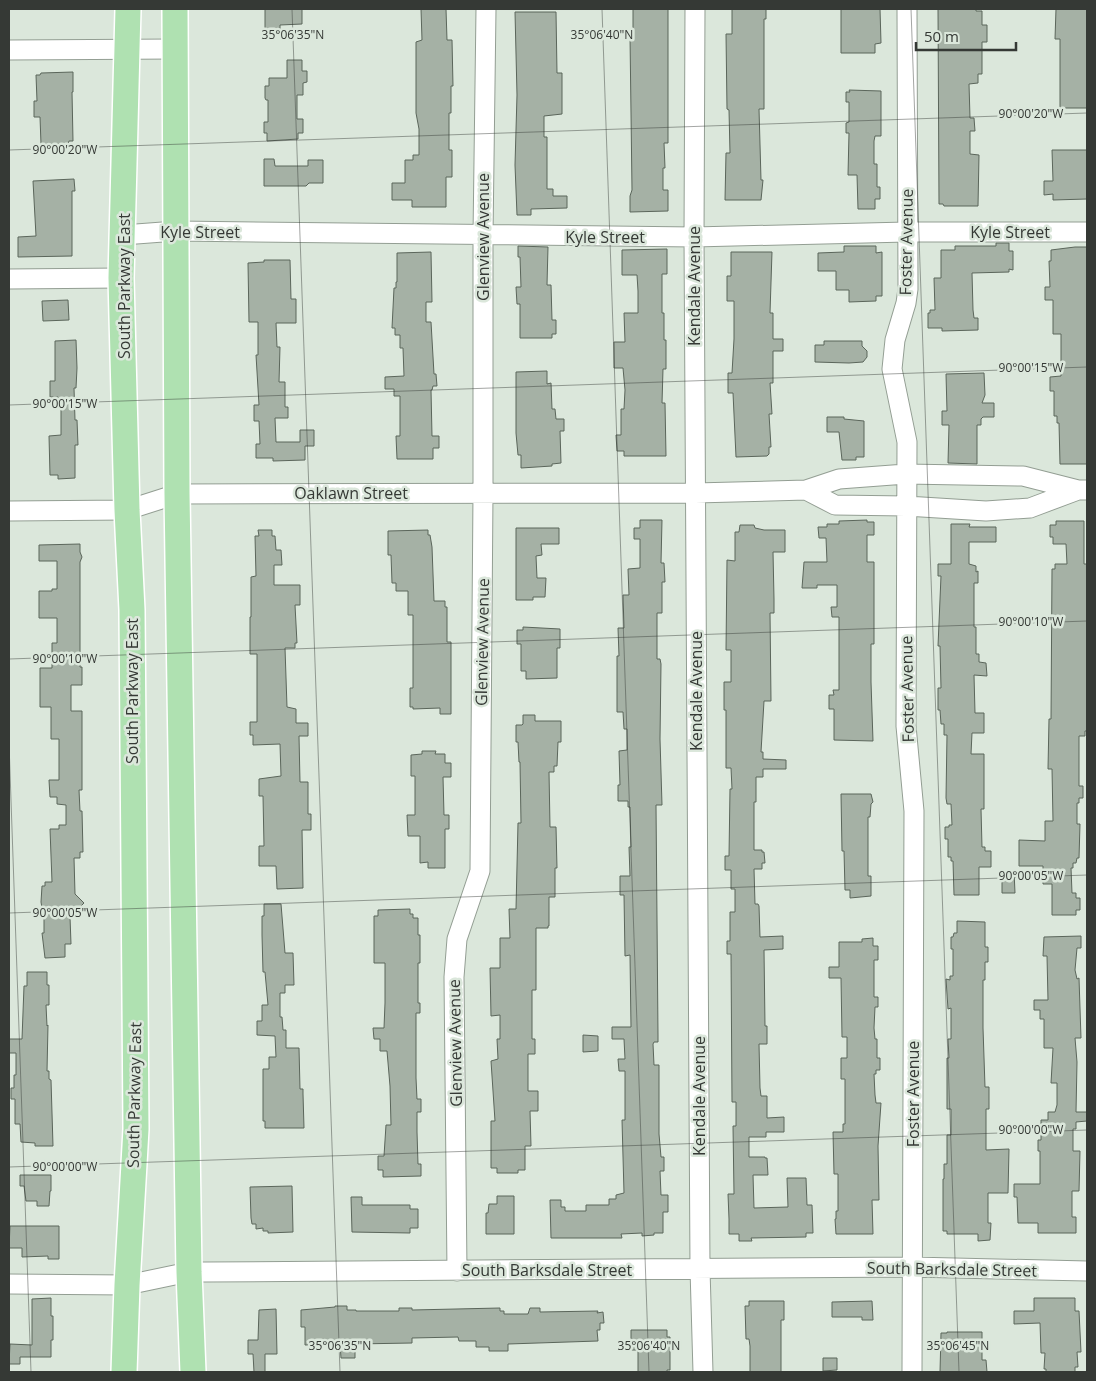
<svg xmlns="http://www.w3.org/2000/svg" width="1096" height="1381" viewBox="0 0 1096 1381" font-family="'Open Sans',sans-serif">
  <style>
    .building { fill: #a5b1a5; stroke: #5b665b }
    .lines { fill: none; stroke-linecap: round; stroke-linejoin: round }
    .minor-casing { stroke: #939e93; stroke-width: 21 }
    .major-casing { stroke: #fff; stroke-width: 28 }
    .minor { stroke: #fff; stroke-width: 19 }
    .major { stroke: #afe1b1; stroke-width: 25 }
    .ticks { fill: none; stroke: #353935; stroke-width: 1; stroke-opacity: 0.45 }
    .labels { text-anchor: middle; stroke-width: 5; stroke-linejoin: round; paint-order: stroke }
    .street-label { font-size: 16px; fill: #353935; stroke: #dbe7db }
    .ticks-label { font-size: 12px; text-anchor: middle; fill: #353935; stroke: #dbe7db; stroke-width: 5; stroke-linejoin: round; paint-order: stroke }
  </style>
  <rect width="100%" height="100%" fill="#dbe7db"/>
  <path class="building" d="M265 9H302V24L280 25V33L265 34Z
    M421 9H446L447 40H452L453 86H451V113H449V150H452V177H446V207H412V200H392V183H405V160H413V155H419V129L416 113V42L422 40Z
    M633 9H668V143H664L665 168H663V190H668V211L630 212V196L632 190 630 36H633Z
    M732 9H766V19H764V109H759L761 180H763L761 200H725L726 153H730L729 110 727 109 726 34H732Z
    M841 9H880L881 43 875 44V53H841Z
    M938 9H976V11H982V25H987V42H982V74H978V83L969 84 970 118H974L975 131H970V154L979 155 978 206H944L943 204H939Z
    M1056 9H1087V108H1060V39H1055Z
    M515 12H556L557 73H562V114L544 116V137H547V189H553V196H567V208L531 209V215H517L515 165 517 95Z
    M287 60H302V71H307V82L303 83V95H297V119H303V133H298V139L267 141V133H264V122H268V100H266L265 98V86H269V78H287Z
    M73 72V92H72L73 141H69L68 144H41L40 117H34V101H37L36 75H40L41 73Z
    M849 90 881 91V136H875L874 141V164H877V187H880V199H875V209H858L857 175H848L849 133H846V123L849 122V102H846V92H850Z
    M1052 150H1087V199L1053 200V194L1044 195V181H1053Z
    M264 159H274L275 166H308V160H323V183H309L306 186H264Z
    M74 179 75 191H72V256L18 257V237L36 236 33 181Z
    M996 243H1009V251H1013V270L1009 269V272L972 273 973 310 974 318H978V330L942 331V328H928V313H930V310H935L934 278H941V250H955V246H996Z
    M518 246 548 247 547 285H551L552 320H556V334H552V338H520V304H517L516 287H521L520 257H518Z
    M844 246H876V253L882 252V296H876V301L849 302V290H836V271H818V253L844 252Z
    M1075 247H1087V464H1060L1059 423H1057V416H1054V391H1050V377L1061 376V334H1053V300H1045V287H1050L1049 261H1051V250Z
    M667 249V274H662V313H664V340H666V369H663L662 403H665L666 456H624V451H617L616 435H621V409H624L625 390 623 368H614V342H625L624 313H638V291L637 275H622V250Z
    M431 252 432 302H426V322H431L434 374H436L437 386H433L432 390H431L432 436H439V448H433V459H397L396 436H400V396H394V389H385V377L404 376 403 348H400V335H395V328H392L394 288H396V282H397V253Z
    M731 252H772L770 313H773V339H783V351H773V383H770L772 414H769L771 447H769V454L767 456 736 457 733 393H728V373H732L734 339V301H727V276H731Z
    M264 260H290L291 299H296V323H276L277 347H280L279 382H285V407H288V418H275L276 442H300V430H314V446H305V460L273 461V458H256V444H260L259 421H254V405H259L256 355H258V322H249L248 263 264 262Z
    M68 300 69 320 43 321 42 301Z
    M76 340 77 368 76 388H74L75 420H77L78 445H75V478L58 479V475H50L49 436 61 435V406H58V397H50V381H55V341Z
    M824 341H862V346L867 351V357L863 362 849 363 815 362V345H824Z
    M547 371V384L551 383 552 409H555L556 419H564V431H560L561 463 552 464V466L521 468V455H518L516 433V372Z
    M984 373 985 395 982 403H994V417H983L981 419V425H977V464L948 463 949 425H942V411H947L946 374Z
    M827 417H844V419L864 421V457H856V460H842L839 432H827Z
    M640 520H662L661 563H664L665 582H662V613H657V659H660L661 664 660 739 662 805H656L658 1035V1042H654L653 1044 654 1065H659V1134L661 1157H664V1171H660L661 1195H668V1212H663V1233H654V1235L642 1236V1233L621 1234 622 1238H551L550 1200H561V1207H565V1211H586V1205H609V1199H616V1195L624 1193 622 1120H625V1071H619L618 1059H625L624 1039H612V1027H631L630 955 625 956 624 895H620V876H630L629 847H631L630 807H628V801H618V785H620L619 751 627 750V729H624L623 712H617V656H619L618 628H624L623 595H629L628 569 640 568V539H634V528H640Z
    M867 520V522H874V535H867V562H874V644H871V682L873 741 834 740V709H829V695H834L833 690H839V617H832L831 607H837V585H817V588H802L804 562H827L826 538H819L818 527H827V524H839V521Z
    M1056 521H1084V564H1087V731H1085V736H1079V786H1083V798H1079V803H1077V824H1080L1079 858H1077L1076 863H1073V868H1071L1072 893H1076V898H1080V910H1076V915H1052V884H1043V866H1019V840L1045 841V821H1053L1052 769H1048L1049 719H1051L1052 569H1055V564H1067L1066 544H1053V537H1050V525H1056Z
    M951 524H970L969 527H996V542H969V564L976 566V572L978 571V583H974V627H976V654H979V662L986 663 987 676 974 675 975 713H984V733H972L971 754H984V809H981L982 847H985V851H991V867H979V895H954L953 861H951V857H948V839H945V827H949V825H952L951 804H947L946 798 947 735H944V724H941L940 710H938V688H941L940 646H938L941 576H938V564H951Z
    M740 525H754L755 528 764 530H785V552H773L774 599V613H770L771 701H764L761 752H763V759L786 760V769H763V777H756V802H754V850H762V852H764L765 863H762V869H754L755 904H758L759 906 760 937 783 936V949L764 950 765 1026H767V1044H759L760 1088 761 1096H767V1118L784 1117V1132H766V1137H749V1157H765V1158H767L768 1175H753L754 1208 788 1207 787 1178H806L807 1205H812L813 1233H806V1237L751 1238 752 1241H739V1234H729V1219L728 1194H734L733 1126H736V1102H732L731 954H727V941H730V912H735V889H731V870H725V856H729L730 789H732L731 768H726V710H724V682H731V650H726L727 560 735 561V532H739Z
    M516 528H559V544H541L542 555 536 556 537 578H546L545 597H533V600H516Z
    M258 530H272V536H275L276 550H281L282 565H274V585H300V605H295L297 643H295V648H285L287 707 296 709V723H308V736H299L300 782H308V814H311V830H302L303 888 277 889 276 866H259V846H264L263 796H259V779L281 776 280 744 253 745V735H250V722H257V654H250V617H251V577L256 576 255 536H259Z
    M428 530V535H430L432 547 434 601H445V607H447V642H451V714H440V708L413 709V707H410V688H413V615H408V591H396V583H392L391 555H388V531Z
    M80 544V552L82 557 80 562V667H82V685H71V711H82V790H79L80 811H82L83 852H80V858H74L75 894 84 903 70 917 71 944H65V957L45 958 42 933H44V920L41 902 42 886H45V882H52L50 829H59V825H66V805L57 804V797H50L49 780H59V739H51V707H40V668H52V643H57V618H39V591H52V589H57V561H39V545Z
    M523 627 560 629V648H557V678L526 679V671H521V644H517V630H523Z
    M523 715H535V721H561V742H558L557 766H554V772H549L550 827H556L557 868H555V897H549V926H548V928H536V990H532V1039H535V1054H528V1091H538V1111H530L531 1146H525V1170H518V1173H497V1168H491V1121H495L491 1061 498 1059 497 1039H500V1015L491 1016 490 968H500V938H510L509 909H516L518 823H521L520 762H519L518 742H516V725H522L523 724Z
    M422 751H436L435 754H445V763H451V777H443L444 815H449V829H445V868H428V862L420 863V836H408L407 815H415V776H411V755L422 754Z
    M841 794H871L873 802 871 804 870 817H868V876H871V896L850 898V890H845L844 851H842Z
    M1002 871H1014L1015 893H1002Z
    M264 904H281L285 953H293L294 985H285V993H280V1017H282L283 1030H286V1048H299L300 1089H303V1094L304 1128H265V1121H263V1069H269V1057H276L275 1036 257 1035V1021H262V1005H268L265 972H263L262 935V916H264Z
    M410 909V914H413V918H418V935H420V963H418V1003H420V1013H416V1078L417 1099H421V1112H417V1132L418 1164H421V1176L383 1177V1170H378V1156H384L386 1125H391L390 1086 387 1051H380V1039H374L373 1028H384L385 1003V963H374V916H378V910Z
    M957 921 985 922V947H988V962H985V980H983V1028L985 1087H989V1109H986V1150L1009 1149 1008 1193H988V1223H991L990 1240 978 1241V1234H947V1231H943V1179H944V1164H947V1135H951V1109H947V1058H949L948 1039H951V1008L948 1009 946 979 950 980V976H953V949H951V937H953L954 933H957Z
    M1081 936V948H1077L1075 970 1077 979 1079 978 1081 1038H1075L1077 1062 1076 1112H1087V1121L1076 1122V1129H1073V1151H1080L1079 1191H1072V1217H1076V1233H1038V1223H1018L1017 1197H1014V1184H1040V1151H1038V1140H1041V1120H1048V1112H1055L1057 1105V1083H1051L1053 1048H1044V1019H1040V1010H1034V1000H1048L1047 956H1043L1044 937Z
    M873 938V946H878V960H874V997H878V1007H875L874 1028 875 1039H877V1058H880V1070H876V1074H874L875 1095 876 1103H881L878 1146 879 1200H872L873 1234H836L835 1219H836V1211H838V1174H834L833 1132H843V1124H845V1079H841V1058H847V1037H842L841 978H829V967H839V942H862V939Z
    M27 972H47V985H49V1005H46L47 1026 48 1025 47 1071H49V1079L51 1080 53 1146H35V1143L21 1142 20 1124H15V1099H11V1088H14V1075H16V1053H9V1039H22L24 986H27Z
    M583 1035 598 1036V1051L583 1052Z
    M20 1175H51V1191H50L49 1206H37V1201H26L24 1186H20Z
    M292 1186 293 1232 268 1233V1231H263V1228L256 1229V1224H252L251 1218 250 1187Z
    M497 1196H514V1234H486V1213H488L489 1204H497Z
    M351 1197H362V1205H410V1209H418V1228H410V1233L352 1232Z
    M10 1226H59V1259H48V1256L22 1257V1248H9Z
    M51 1298V1316H53V1340H51V1357H20V1364H9L10 1344 32 1345V1299Z
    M1034 1298H1075V1311H1079L1081 1352H1077L1078 1367H1075V1372H1046V1369H1044L1045 1353H1041L1040 1323 1014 1324V1311H1034Z
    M749 1301H784V1320H781V1372H750V1346L749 1339H746L745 1306H749Z
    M872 1301 873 1320H862V1317H832V1302Z
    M335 1306H347V1310H356V1311H399V1308H412V1310L500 1308V1311H504V1314H528L530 1308H540V1312L598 1311 597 1313 603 1312 604 1323H600V1330H597L598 1341 508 1344V1351H489V1347H476V1341H459L458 1337 412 1338V1343L355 1344V1358H341L340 1344 305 1345V1327H301V1310L335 1307Z
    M276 1309 277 1354H265V1372H254L253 1354H248V1340H258L259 1310Z
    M631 1330H667V1337H670V1341H673V1351H670V1370H667V1372H638V1350H631Z
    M947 1332H982V1360H986L987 1372H940L941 1333H947Z
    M823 1358H837V1370L823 1371Z"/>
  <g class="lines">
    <defs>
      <path id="minor" d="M695 9 694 237 700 1269 703 1372
        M907 9 908 289 906 303 895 340 892 369 907 442 906 726 914 811 912 1372
        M9 50 175 49
        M123 235 176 231 694 237 907 232H1087
        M9 279 121 278
        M806 490 835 505 906 506 986 511 1030 508 1078 490
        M9 511 127 510 177 494 695 493 806 490 839 479 906 474 1023 476 1078 490H1087
        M457 1271 454 977 457 939 480 871 483 493V236L486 9
        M9 1284 127 1285 189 1272H205L912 1267 1087 1271"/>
      <path id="major" d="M175 9 177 494 189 1272 193 1372
        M124 1372 127 1285 136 1129 132 610 127 510 121 278 128 9"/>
    </defs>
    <use href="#minor" class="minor-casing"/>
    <use href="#major" class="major-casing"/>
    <use href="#minor" class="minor"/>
    <use href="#major" class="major"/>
  </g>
  <path class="ticks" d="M292 9 340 1372M602 9 649 1372M911 9 959 1372M9 150 1087 113M9 405 1087 367M9 659 1087 621M9 743 31 1372M9 913 1087 875M9 1167 1087 1130"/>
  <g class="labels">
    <g class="street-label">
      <text x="200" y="238">Kyle Street</text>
      <text x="1010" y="238">Kyle Street</text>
      <text transform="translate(483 237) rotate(-90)" y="6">Glenview Avenue</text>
      <text x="605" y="243">Kyle Street</text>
      <text transform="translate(906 242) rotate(-89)" y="6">Foster Avenue</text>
      <text transform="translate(124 286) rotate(-90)" y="6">South Parkway East</text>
      <text transform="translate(694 286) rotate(-90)" y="6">Kendale Avenue</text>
      <text x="351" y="499">Oaklawn Street</text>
      <text transform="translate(482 642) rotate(-89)" y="6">Glenview Avenue</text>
      <text transform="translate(907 689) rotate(-91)" y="6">Foster Avenue</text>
      <text transform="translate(132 691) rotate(-90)" y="6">South Parkway East</text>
      <text transform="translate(696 691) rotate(-90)" y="6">Kendale Avenue</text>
      <text transform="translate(455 1043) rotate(-91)" y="6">Glenview Avenue</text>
      <text transform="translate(913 1094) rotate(-90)" y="6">Foster Avenue</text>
      <text transform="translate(134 1095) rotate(-89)" y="6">South Parkway East</text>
      <text transform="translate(699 1096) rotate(-90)" y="6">Kendale Avenue</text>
      <text transform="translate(952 1269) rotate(1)" y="6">South Barksdale Street</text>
      <text x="547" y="1276">South Barksdale Street</text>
    </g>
  </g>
  <g class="ticks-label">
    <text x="293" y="39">35°06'35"N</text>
    <text x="602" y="39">35°06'40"N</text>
    <text x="1031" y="118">90°00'20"W</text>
    <text x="65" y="154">90°00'20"W</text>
    <text x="1031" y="372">90°00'15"W</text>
    <text x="65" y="408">90°00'15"W</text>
    <text x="1031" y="626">90°00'10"W</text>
    <text x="65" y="663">90°00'10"W</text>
    <text x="1031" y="880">90°00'05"W</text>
    <text x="65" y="917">90°00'05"W</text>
    <text x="1031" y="1134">90°00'00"W</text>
    <text x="65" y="1171">90°00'00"W</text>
    <text x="340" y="1350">35°06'35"N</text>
    <text x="649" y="1350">35°06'40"N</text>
    <text x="958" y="1350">35°06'45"N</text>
  </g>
  <rect width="1096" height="1381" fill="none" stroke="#353935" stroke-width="20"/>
  <path d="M916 42v8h100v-8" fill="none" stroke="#353935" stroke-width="2.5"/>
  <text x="924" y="42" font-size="15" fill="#353935" stroke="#dbe7db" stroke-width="4" paint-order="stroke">50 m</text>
</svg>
